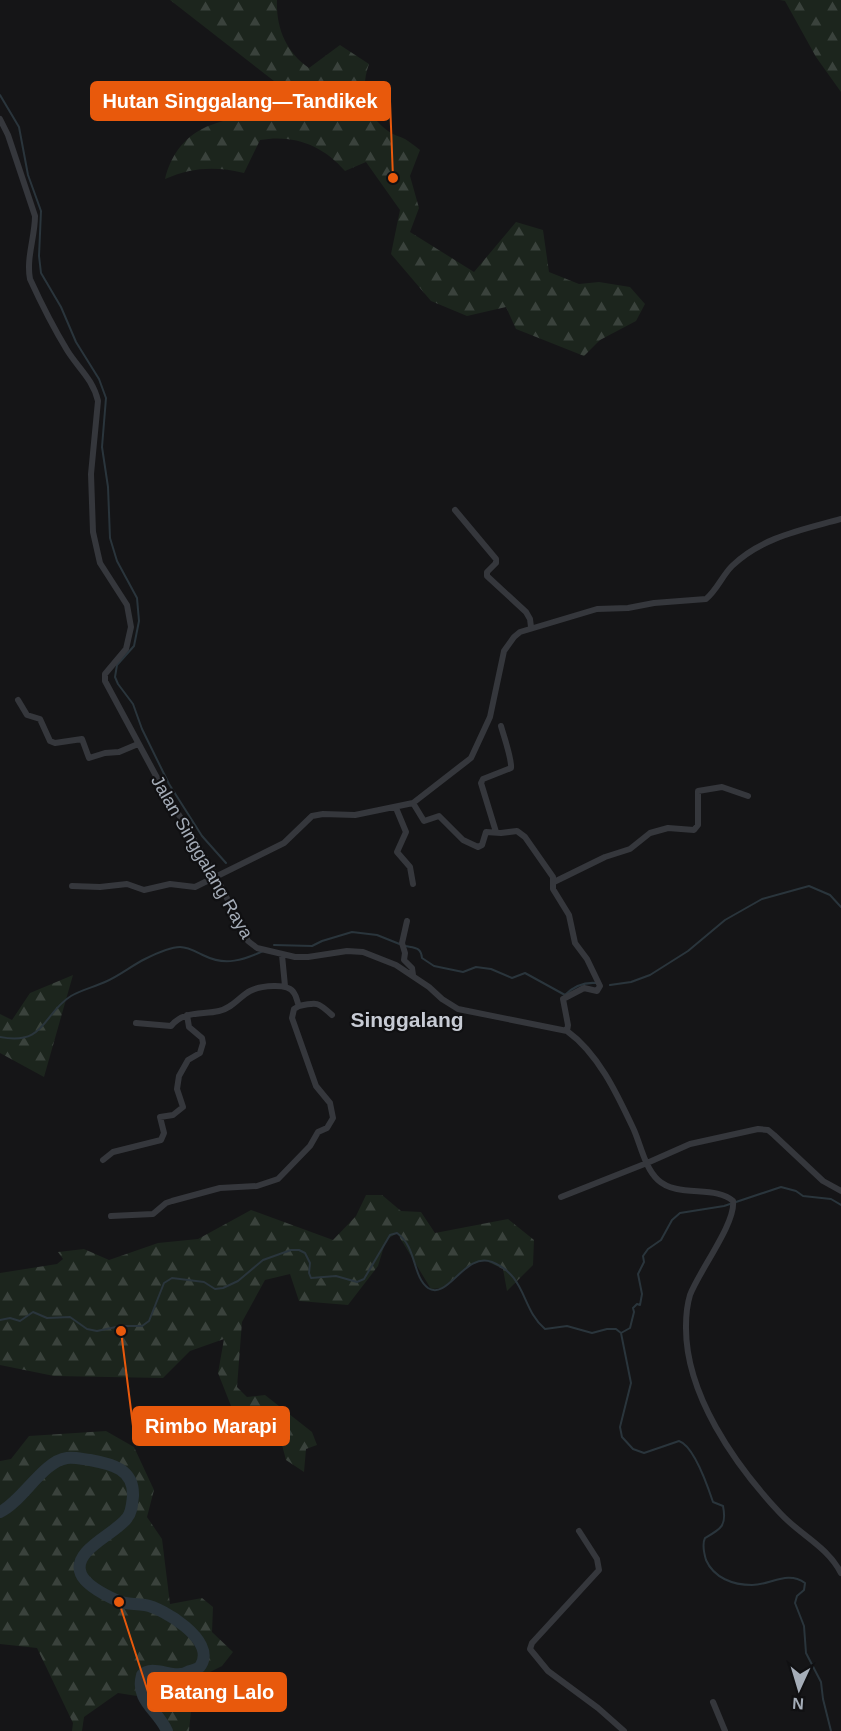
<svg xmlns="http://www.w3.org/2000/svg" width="841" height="1731" viewBox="0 0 841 1731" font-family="Arial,sans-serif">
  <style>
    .forest { fill: url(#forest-firs) }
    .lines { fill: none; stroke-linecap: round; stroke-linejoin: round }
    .stream { stroke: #2a353c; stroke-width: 2 }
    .river { stroke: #2a353c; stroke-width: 12 }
    .minor { stroke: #35373c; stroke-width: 6 }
    .labels { text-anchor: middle; stroke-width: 4.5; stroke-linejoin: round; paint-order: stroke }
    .street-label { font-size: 18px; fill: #a5adb8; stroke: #101012 }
    .quarter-label { font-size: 21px; font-weight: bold; fill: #c7cbd4; stroke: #101012 }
    .leader { fill: none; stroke: #e8590c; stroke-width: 2 }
    .callout-dot { fill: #e8590c; stroke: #101012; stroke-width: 2 }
    .callout { fill: #e8590c; stroke: #e8590c; stroke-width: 2 }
    .callout-label { font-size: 20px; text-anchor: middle; font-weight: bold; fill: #fff }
  </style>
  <defs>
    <pattern id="forest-firs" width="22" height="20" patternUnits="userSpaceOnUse" patternTransform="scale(1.5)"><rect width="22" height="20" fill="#1c251d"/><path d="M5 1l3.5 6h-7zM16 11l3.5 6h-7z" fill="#3a423c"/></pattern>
  </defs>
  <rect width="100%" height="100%" fill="#151517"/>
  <path class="forest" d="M170 0H277C276 28 286 52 309 68L340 45 369 64C360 89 365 115 388 131 393 135 399 136 405 139 410 142 415 146 420 150L410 176 419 208 410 232 474 272 516 222 543 230 549 272 579 284 599 282 630 287 645 304 636 321 600 340 584 356 516 329 506 307 467 316 431 301 391 254 400 210 366 162 345 171C323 145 293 134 260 140L244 173C217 166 191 167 165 179 171 154 186 134 211 125 224 120 238 118 249 109 258 101 266 90 274 81Z
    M780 0H841V92L816 57 785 1Z
    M73 975 44 1077 0 1053V1014L12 1020 30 993Z
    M366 1195H382L401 1211 421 1212 435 1233 508 1219 534 1240 533 1265 507 1291 503 1269 484 1260 468 1266 442 1288 431 1289 397 1233 386 1240 378 1266 348 1305 299 1301 290 1274 265 1280 242 1322 237 1387 247 1397 265 1395 312 1432 317 1445 306 1449 304 1472 286 1460 282 1445 269 1435H235V1416L218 1373 224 1339 190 1351 163 1378 54 1376 0 1365V1273L57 1264 63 1259 58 1252 84 1249 109 1260 158 1243 198 1239 251 1210 333 1240 356 1216Z
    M106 1431 134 1447 154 1490 147 1517 162 1539 170 1604 202 1598 213 1607 212 1632 233 1652 222 1666 194 1680 189 1731H165L156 1699 118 1693 84 1717 82 1731H72L73 1723 37 1648 0 1644V1461L11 1459 29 1436Z"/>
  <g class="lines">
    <path class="stream" d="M0 95 19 127 28 175 41 211 39 256 41 273 61 307 76 342 99 379 106 398 102 447 108 487 110 538 117 561 137 598 139 621 134 646 117 665 115 677 118 684 133 704 142 729 169 784 202 836 226 863
      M274 945 312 946 322 941 352 932 377 935 402 945
      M405 946C415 948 421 947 422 958L434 966 463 972 476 967 491 969 512 978 525 973 565 995C574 986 583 982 596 983
      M610 985 631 982 650 975 688 951 725 920 762 899 809 886 830 895 841 907
      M0 1037C46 1046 42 1014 71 996 81 990 94 987 105 982 119 976 131 966 145 959 155 954 169 947 180 947 189 947 198 953 205 956 225 966 244 960 263 951
      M0 1320 10 1318 20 1321 33 1312 47 1318 70 1317 87 1329 97 1331 121 1326H142L149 1321 164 1283 172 1278 204 1282 215 1289 223 1288 238 1281 263 1260 291 1250H299L305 1253 310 1263 309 1273 311 1278 336 1276 357 1282 364 1279 390 1235 397 1233C417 1247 412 1276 428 1288 448 1301 465 1251 492 1262 527 1276 521 1309 545 1329L567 1326 592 1333 607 1329H616L621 1333 630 1328 634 1312 633 1308 637 1304 640 1305 642 1294 638 1274 644 1262 643 1256 648 1249 661 1240 672 1220 680 1213 724 1206 781 1187 796 1191 803 1196 831 1199 841 1205
      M621 1333 631 1383 620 1427 622 1437 633 1449 644 1453 679 1441C694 1446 708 1487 713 1502L723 1506C727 1526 721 1529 705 1538 702 1544 704 1553 706 1560 714 1578 733 1585 752 1585 771 1585 787 1570 805 1583L804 1590 797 1596 795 1603 804 1626 806 1653 821 1682 823 1699 831 1731"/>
    <path class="river" d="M0 1512C22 1502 43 1461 67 1458 74 1457 82 1459 90 1460 112 1464 134 1469 133 1496 132 1504 132 1512 127 1518 116 1534 71 1550 81 1574 86 1586 107 1596 118 1601 127 1605 135 1603 145 1605 163 1608 216 1640 201 1665 199 1669 194 1670 190 1671 187 1672 184 1674 181 1674 169 1676 151 1665 142 1675 135 1701 158 1710 167 1731"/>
    <path class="minor" d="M0 119 8 135 35 216C35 237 26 258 30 279 41 303 53 327 67 350 78 368 93 379 98 401L91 474 93 532 100 563 127 605 131 627 126 649 105 674V681L162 787 216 876 248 941 257 948 295 957H308L347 951 363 952 396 965 429 987 442 999 458 1009 567 1031C599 1054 618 1096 634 1130 641 1146 645 1168 658 1180 677 1198 716 1185 733 1201 736 1223 699 1271 690 1295 687 1305 686 1316 686 1326 685 1394 735 1465 780 1513 800 1535 827 1546 841 1573
      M455 510 496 559V563L487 572V576L526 612 530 619 531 627
      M18 700 27 715 40 719 50 741 55 743 82 739 89 758 105 753 119 752 138 744
      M413 803 424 821 439 816 463 840 478 847 482 845 486 832 501 833 517 831 525 837 553 877V889L569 915 575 943 587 959 600 986 597 991 584 988 563 999 568 1025 567 1031
      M396 808 406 832 397 852 410 867 413 884
      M496 832 481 783 483 779 511 768C512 759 504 737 501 726
      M554 882 605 857 630 849 650 833 668 828 694 830 698 825V791L722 787 748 796
      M72 886 100 887 127 884 144 890 170 884 195 887 284 843 312 816 323 814 355 815 413 803 471 758 490 717 504 651 514 637 520 632 597 609 628 608 654 603 706 599C717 590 722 576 732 566 762 537 802 530 841 519
      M407 921 402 943 405 953 404 960 412 968 413 975
      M282 955 285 986
      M136 1023 171 1026C184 1010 202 1015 219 1011 233 1008 240 996 250 991 260 986 288 982 294 993 297 997 297 1002 299 1006 317 1002 318 1002 332 1015
      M103 1160 113 1152 161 1140 164 1133 160 1117 173 1115 183 1107 177 1089 179 1076 188 1060 200 1053 203 1043 202 1038 189 1027 187 1015
      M561 1197 647 1163 690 1144 758 1129 768 1130 774 1135 823 1181 841 1191
      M111 1216 153 1214 166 1203 172 1201 220 1188 257 1186 278 1179 310 1146 318 1132 327 1128 333 1118 330 1103 316 1086 292 1018 294 1009 299 1006
      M579 1531 597 1559 599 1570 532 1643 530 1649 548 1671 598 1708 624 1731
      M713 1702 725 1731"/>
  </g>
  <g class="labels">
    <g class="street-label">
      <text transform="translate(202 857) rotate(60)" y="6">Jalan Singgalang Raya</text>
    </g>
    <g class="quarter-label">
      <text x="407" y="1027">Singgalang</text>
    </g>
  </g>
  <path class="leader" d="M393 178L390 101M121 1331L133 1426M119 1602L148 1692"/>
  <g class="callout-dot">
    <circle cx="393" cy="178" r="6"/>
    <circle cx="121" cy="1331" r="6"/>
    <circle cx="119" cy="1602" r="6"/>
  </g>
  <g class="callout">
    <rect x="91" y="82" width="299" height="38" rx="6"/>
    <rect x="133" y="1407" width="156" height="38" rx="6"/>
    <rect x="148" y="1673" width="138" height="38" rx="6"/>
  </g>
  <g class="callout-label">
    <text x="240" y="108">Hutan Singgalang—Tandikek</text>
    <text x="211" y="1433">Rimbo Marapi</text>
    <text x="217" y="1699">Batang Lalo</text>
  </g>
  <g transform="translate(799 1689) rotate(184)" stroke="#101012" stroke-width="4.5" paint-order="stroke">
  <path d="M0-4.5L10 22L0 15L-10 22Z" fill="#a5adb8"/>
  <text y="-9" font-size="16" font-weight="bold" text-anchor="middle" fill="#a5adb8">N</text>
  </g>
</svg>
